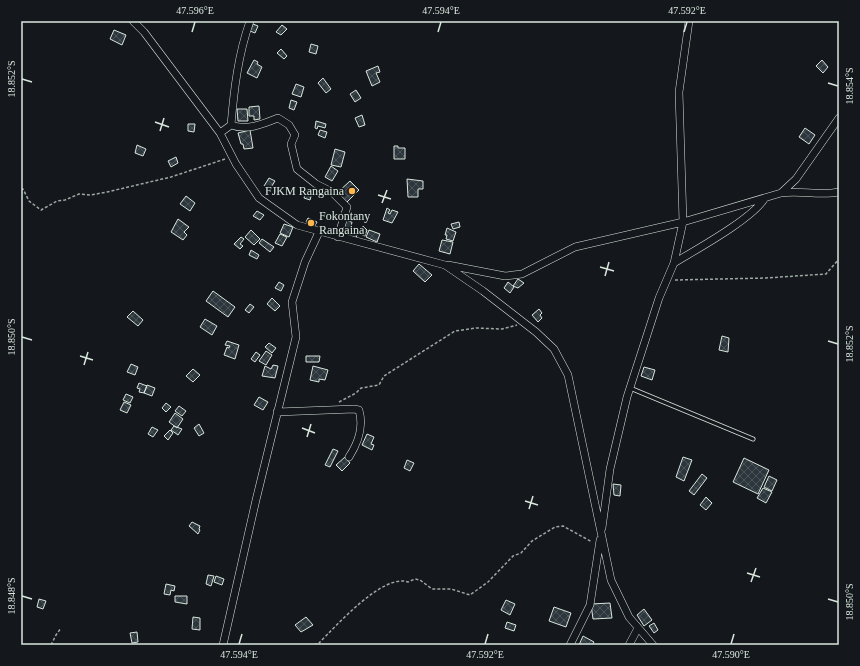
<svg xmlns="http://www.w3.org/2000/svg" width="860" height="666" viewBox="0 0 860 666" font-family="Georgia,serif">
  <style>
    .building { fill: url(#building-cross-hatch); stroke: #d8e6dc }
    .lines { fill: none; stroke-linecap: round; stroke-linejoin: round }
    .lane-casing { stroke: #d8e6dc; stroke-width: 5 }
    .street-casing { stroke: #d8e6dc; stroke-width: 8 }
    .path { stroke: #9da8a2; stroke-width: 1.5; stroke-dasharray: 3 2; stroke-linecap: butt }
    .lane { stroke: #14181c; stroke-width: 3.5 }
    .street { stroke: #14181c; stroke-width: 7 }
    .ticks { fill: none; stroke: #d8e6dc; stroke-width: 1.5 }
    .poi-dot { fill: #ffb74d; stroke: #14181c; stroke-width: 1.5 }
    .labels { text-anchor: middle; stroke-width: 3; stroke-linejoin: round; paint-order: stroke }
    .poi-label { font-size: 12px; fill: #d8e6dc; stroke: #14181c; text-anchor: end }
    .neatline { fill: none; stroke: #d8e6dc; stroke-width: 1.5 }
    .ticks-label { font-size: 10px; text-anchor: middle; fill: #d8e6dc }
  </style>
  <defs>
    <pattern id="building-cross-hatch" width="8" height="8" patternUnits="userSpaceOnUse"><rect width="8" height="8" fill="#2c363c"/><path d="M0 0l8 8M0 8l8-8" fill="none" stroke="#4a5358"/></pattern>
  </defs>
  <rect width="100%" height="100%" fill="#14181c"/>
  <path class="building" d="M253 24 258 26 255 33 250 31Z
    M282 25 287 29 281 35 276 32Z
    M114 30 126 35 122 45 110 39Z
    M311 44 318 46 316 54 309 52Z
    M281 49 287 56 284 59 277 53Z
    M254 60 258 62 257 64 262 67 257 78 247 73Z
    M822 60 828 67 823 73 816 66Z
    M378 66 380 72 376 73 380 82 372 86 366 71Z
    M323 78 331 89 326 93 318 83Z
    M296 84 304 87 301 97 292 94Z
    M356 90 361 98 355 102 350 94Z
    M291 100 297 102 294 110 289 108Z
    M259 106 260 119 254 120V116H249V107Z
    M237 109H247L248 121H238Z
    M362 115 365 125 359 127 355 118Z
    M316 121 326 124 325 128 318 126 317 129 315 128Z
    M188 124H195L194 132 188 131Z
    M805 128 815 135 809 144 799 137Z
    M250 130 253 148 244 149 243 144H241L238 133Z
    M320 130 327 132 325 138 318 135Z
    M137 145 146 149 143 156 135 153Z
    M394 146H398V148H405V159H394Z
    M335 149 345 152 341 167 331 165Z
    M176 157 178 163 171 167 168 161Z
    M331 166 338 171 332 181 325 177Z
    M269 178 275 181 270 189 264 186Z
    M407 179 423 181V189H418V197H408Z
    M350 181 359 190 346 203 337 193Z
    M306 191 312 193 310 200 304 198Z
    M186 196 195 203 190 211 180 204Z
    M387 208 390 210 388 213 390 214 392 210 398 212 392 223 383 220Z
    M257 211 264 215 260 220 253 216Z
    M308 218 317 222 313 229 310 227 311 225 306 222Z
    M178 219 189 227 184 232 187 235 183 240 171 232Z
    M346 220 352 222 349 236 342 234Z
    M459 222 460 227 453 229 451 224Z
    M284 224 293 227 289 237 280 233Z
    M363 226 367 230 365 236 360 234Z
    M447 228 456 232 453 241 446 239 447 235H445Z
    M251 230 260 239 254 245 245 237Z
    M351 230 358 232 356 238 349 236Z
    M369 230 380 234 377 242 366 237Z
    M280 234 287 237 282 246 275 243Z
    M241 237 244 239 240 244 243 246 240 249 234 244Z
    M262 239 274 247 270 252 259 243Z
    M442 240 453 242 450 254 439 251Z
    M251 250 259 255 257 259 249 255Z
    M419 264 432 275 425 282 413 271Z
    M518 279 524 283 518 288 513 286Z
    M279 282 284 285 281 291 275 288Z
    M508 282 514 287 510 293 504 288Z
    M213 291 235 307 228 317 206 301Z
    M272 298 280 306 275 311 267 304Z
    M250 304 254 307 249 313 245 310Z
    M539 309 542 313 540 315 542 318 538 322 532 315Z
    M133 311 143 320 138 326 127 317Z
    M205 319 217 326 212 335 200 327Z
    M722 336 729 338 728 352 719 350Z
    M227 341 239 345 235 359 224 355 227 347 229 348 230 346 225 345Z
    M269 343 276 348 272 353 265 347Z
    M266 351 272 355 266 365 259 361Z
    M256 352 260 355 255 362 251 359Z
    M306 356H320L319 362H306Z
    M131 364 138 367 135 375 127 372Z
    M273 365 278 366 275 378 262 376 265 366 271 369Z
    M313 366 328 370 325 380 319 379V382L310 380Z
    M644 367 655 370 652 380 641 376Z
    M193 369 200 375 193 382 186 376Z
    M139 383 147 386 144 393 139 392 140 389 137 388Z
    M147 385 155 388 152 396 144 393Z
    M126 394 133 397 130 403 123 400Z
    M259 397 268 402 263 410 254 405Z
    M124 402 131 405 127 413 120 410Z
    M166 403 171 407 166 412 162 408Z
    M179 406 186 411 182 416 175 411Z
    M175 413 183 419 177 428 169 422Z
    M199 424 204 433 199 436 194 428Z
    M174 426 182 429 178 435 171 430Z
    M152 427 158 430 153 437 148 434Z
    M170 430 173 433 168 440 164 436Z
    M367 434 374 437 371 444 374 445 372 450 362 445Z
    M333 449 338 451 330 467 325 465Z
    M345 457 350 463 342 471 336 465Z
    M683 457 692 460 684 481 676 477Z
    M744 458 769 470 758 494 733 482Z
    M407 460 414 463 410 471 404 468Z
    M702 474 707 478 694 495 689 491Z
    M769 476 777 480 772 491 764 487Z
    M613 484 621 485 620 496 614 495Z
    M763 488 772 492 766 503 757 498Z
    M706 497 712 503 706 510 700 505Z
    M192 522 200 526 199 529 200 530 198 534 189 526Z
    M208 575 214 576 211 586 206 584Z
    M216 576 224 579 222 585 214 582Z
    M166 584 175 586 174 591 171 590 170 595 164 594Z
    M175 596H187V604L175 602Z
    M39 599 46 601 43 609 37 607Z
    M506 600 515 604 510 615 501 610Z
    M610 603 612 618 593 619 591 604Z
    M554 607 571 613 566 627 549 621Z
    M644 609 652 620 644 626 637 615Z
    M193 617 200 618V630L192 629Z
    M306 617 313 625 301 632 295 625Z
    M507 622 516 625 514 631 505 628Z
    M654 623 658 630 654 633 649 626Z
    M137 632 138 642 132 643 130 633Z
    M583 636 594 642 592 645H579Z"/>
  <g class="lines">
    <defs>
      <path id="lane" d="M630 388 753 439"/>
      <path id="street" d="M133 21 144 32 220 133 236 164 259 198 297 225 445 265 483 291 536 332 554 349 568 375 611 580 629 617 653 645
        M231 125C247 131 263 124 278 118L289 125 295 135 291 144 297 169 316 184 332 192 347 207 338 237
        M220 133 231 125C234 90 238 55 250 21
        M781 193C801 190 819 196 839 192
        M674 263C697 249 752 219 765 198
        M448 265 505 276 522 274 575 247 683 222 781 193 796 179 839 118
        M277 412 354 409 359 410C364 428 358 443 349 457
        M602 528 610 469 627 397 659 298 674 263 683 222 679 92 689 21
        M223 645 256 500 296 337 292 302 305 262 319 232
        M570 645 590 605 600 540
        M629 645 638 628"/>
    </defs>
    <use href="#lane" class="lane-casing"/>
    <use href="#street" class="street-casing"/>
    <path class="path" d="M21 189H23L29 201 41 210 57 201 65 200 79 194 91 195 107 192 171 177 225 159
      M675 280 766 278 826 274 839 259
      M339 402 356 393 361 388 379 385 384 376 455 331 476 328 502 329 517 325
      M51 645 56 635 61 628
      M314 645 319 643C336 626 383 573 408 582L415 579 420 580 432 589H451L470 595 488 582 513 556 521 553 532 541 555 527 563 526 592 542"/>
    <use href="#lane" class="lane"/>
    <use href="#street" class="street"/>
  </g>
  <path class="ticks" d="M192 32 195 22M438 32 441 22M684 32 687 22M22 79 32 82M828 83 838 86M155 122 169 127M160 131 164 118M378 195 391 199M382 203 387 190M600 267 614 271M605 276 609 262M22 337 32 340M828 341 838 344M80 356 93 360M84 365 88 352M302 428 315 433M307 437 311 424M525 501 538 505M529 509 533 496M747 573 760 577M751 582 756 568M22 596 32 599M828 599 838 602M239 644 242 634M485 644 488 634M731 644 734 634"/>
  <g class="poi-dot">
    <circle cx="352" cy="191" r="4"/>
    <circle cx="311" cy="223" r="4"/>
  </g>
  <g class="labels">
    <g class="poi-label">
      <text x="344" y="195">FJKM Rangaina</text>
      <text x="319" y="220" text-anchor="start">Fokontany<tspan x="319" dy="14">Rangaina</tspan></text>
    </g>
  </g>
  <rect width="860" height="666" fill="none" stroke="#14181c" stroke-width="44"/>
  <rect x="22" y="22" width="816" height="622" class="neatline"/>
  <g class="ticks-label">
    <text x="195" y="14">47.596°E</text>
    <text x="441" y="14">47.594°E</text>
    <text x="687" y="14">47.592°E</text>
    <text transform="translate(11 79) rotate(-90)" y="4">18.852°S</text>
    <text transform="translate(849 86) rotate(-90)" y="4">18.854°S</text>
    <text transform="translate(11 337) rotate(-90)" y="4">18.850°S</text>
    <text transform="translate(849 344) rotate(-90)" y="4">18.852°S</text>
    <text transform="translate(11 596) rotate(-90)" y="4">18.848°S</text>
    <text transform="translate(849 602) rotate(-90)" y="4">18.850°S</text>
    <text x="239" y="658">47.594°E</text>
    <text x="485" y="658">47.592°E</text>
    <text x="731" y="658">47.590°E</text>
  </g>
</svg>
